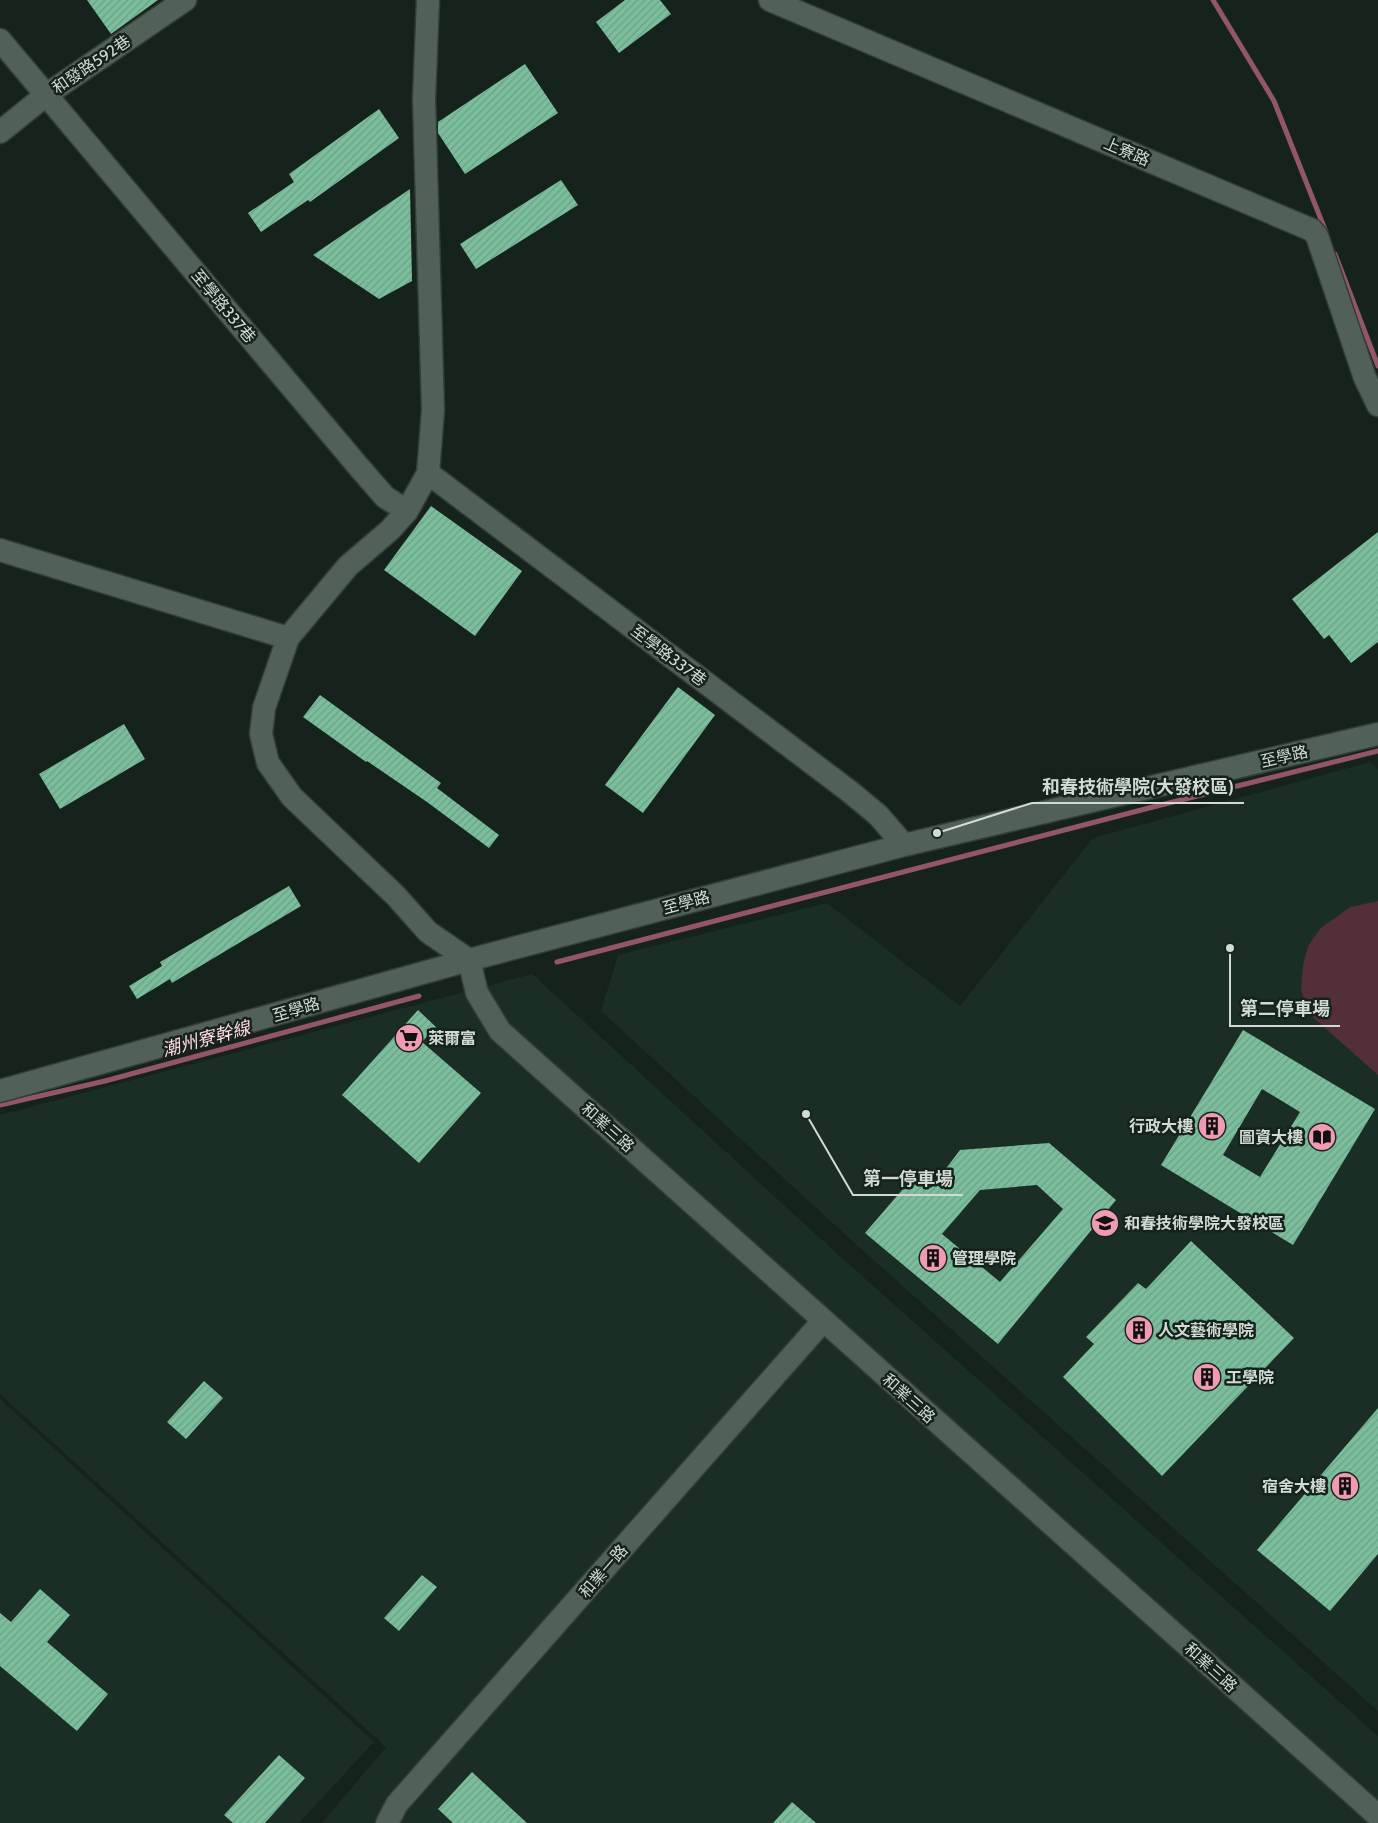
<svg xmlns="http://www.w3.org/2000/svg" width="1378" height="1823" viewBox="0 0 1378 1823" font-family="Cabin,'Noto Sans TC',sans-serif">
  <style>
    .built { fill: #1a2e25 }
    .garden { fill: #522f39 }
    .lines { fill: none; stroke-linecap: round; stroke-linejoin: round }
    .stream { stroke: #935668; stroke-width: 5 }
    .building { fill: url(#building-hatch); fill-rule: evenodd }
    .minor-casing { stroke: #343d38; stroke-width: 25 }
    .minor { stroke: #516158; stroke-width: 22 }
    .labels { text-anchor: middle; stroke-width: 5; stroke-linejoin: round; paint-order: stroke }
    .street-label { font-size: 16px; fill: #d1dad5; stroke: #15231c }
    .poi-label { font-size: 16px; font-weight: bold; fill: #d1dad5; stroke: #15231c; text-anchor: start }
    .water-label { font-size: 18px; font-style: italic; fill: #ffd7e1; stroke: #15231c }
    .leader { fill: none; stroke: #d1dad5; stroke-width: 2 }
    .callout-dot { fill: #d1dad5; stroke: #15231c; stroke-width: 2 }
    .callout-label { font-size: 18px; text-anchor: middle; font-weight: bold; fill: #d1dad5; stroke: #15231c; stroke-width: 5; stroke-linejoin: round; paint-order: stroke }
  </style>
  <defs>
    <pattern id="building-hatch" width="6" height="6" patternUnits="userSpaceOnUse" patternTransform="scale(1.25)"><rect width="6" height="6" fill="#7bbe9c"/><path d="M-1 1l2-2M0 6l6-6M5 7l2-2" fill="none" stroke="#6c9f85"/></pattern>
  </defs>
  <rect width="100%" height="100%" fill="#15231c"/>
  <path class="built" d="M1370 762 1378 769V1711L849 1238 601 1011 618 955 827 903 960 1006 1093 838Z
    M532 974 833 1250 1378 1736V1823H322L386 1747 0 1394V1115Z
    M0 1399 374 1742 299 1823H0Z"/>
  <path class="garden" d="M1378 901V1075L1307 1012 1301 989 1303 965 1308 946 1321 928 1350 907Z"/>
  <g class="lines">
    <path class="stream" d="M1213 0 1274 101 1326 232
      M1335 254 1378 366
      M557 962 1149 808 1378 751
      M0 1105 105 1081 419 996"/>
  </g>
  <path class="building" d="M87 0H158L111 34Z
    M625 0H660L671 14 619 53 596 22Z
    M525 64 558 113 465 174 438 133V122Z
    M379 109 399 138 310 202 308 200 261 232 248 213 294 182 289 174Z
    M561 180 578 205 476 269 460 244Z
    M410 189 412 281 379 299 313 255Z
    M431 506 522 571 475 636 384 570Z
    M1378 532V642L1351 663 1329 635 1324 639 1292 599Z
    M678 687 715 715 643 813 605 785Z
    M320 695 441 783 437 788 499 835 489 848 427 802 367 761 366 762 303 717Z
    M124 724 145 759 60 809 39 774Z
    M289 886 301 906 172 983 170 979 137 999 129 986 162 966 160 962Z
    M418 1010 436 1027 422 1042 481 1093 419 1163 342 1095Z
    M1243 1030 1375 1109 1293 1245 1161 1165ZM1262 1089 1300 1112 1260 1177 1223 1155Z
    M1049 1143 1116 1200 998 1344 865 1233 915 1175 931 1188 960 1150ZM1037 1185 1063 1209 1000 1282 942 1234 980 1190Z
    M1191 1241 1294 1338 1162 1476 1063 1377 1094 1344 1086 1337 1138 1283 1146 1289Z
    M204 1381 223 1398 186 1439 167 1422Z
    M1378 1408V1554L1330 1611 1257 1550Z
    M422 1575 437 1587 399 1631 384 1618Z
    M40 1589 70 1615 47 1642 108 1694 77 1731 0 1666V1613L11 1622Z
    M279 1755 305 1778 265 1823H233L224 1815Z
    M472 1772 527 1823H453L438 1809Z
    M792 1802 816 1823H773Z"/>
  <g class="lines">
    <defs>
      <path id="minor" d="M428 0 424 99 433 410 428 473 407 511 390 530 348 566 288 638 264 708 261 734 268 763 292 797 396 896 428 932 469 960 477 993 500 1031 1378 1816
        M770 0 1312 230 1317 236 1365 378 1378 405
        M0 40 358 466 385 497 407 511
        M0 132 46 95 185 0
        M428 473 849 791 878 815 904 845
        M0 550 288 638
        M0 1091 469 960 904 845 1378 734
        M387 1823 397 1804 823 1321"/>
    </defs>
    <use href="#minor" class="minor-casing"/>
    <use href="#minor" class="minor"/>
  </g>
  <defs>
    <symbol id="supermarket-disc" viewBox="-11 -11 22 22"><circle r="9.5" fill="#f19ab3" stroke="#15231c"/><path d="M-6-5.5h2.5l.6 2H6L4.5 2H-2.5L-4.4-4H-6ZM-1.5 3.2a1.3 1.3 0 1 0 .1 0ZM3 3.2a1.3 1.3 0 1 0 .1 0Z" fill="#111"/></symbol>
    <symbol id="building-disc" viewBox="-11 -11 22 22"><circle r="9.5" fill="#f19ab3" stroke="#15231c"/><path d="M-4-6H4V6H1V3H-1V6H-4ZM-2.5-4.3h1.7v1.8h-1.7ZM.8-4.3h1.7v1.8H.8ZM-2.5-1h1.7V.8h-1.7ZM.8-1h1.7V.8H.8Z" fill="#111"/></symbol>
    <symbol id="library-disc" viewBox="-11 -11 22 22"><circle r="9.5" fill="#f19ab3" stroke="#15231c"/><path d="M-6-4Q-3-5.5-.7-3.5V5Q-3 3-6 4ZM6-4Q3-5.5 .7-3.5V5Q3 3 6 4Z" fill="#111"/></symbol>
    <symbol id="university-disc" viewBox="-11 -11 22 22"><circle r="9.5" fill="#f19ab3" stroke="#15231c"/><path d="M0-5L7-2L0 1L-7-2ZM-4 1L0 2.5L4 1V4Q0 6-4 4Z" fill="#111"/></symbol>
  </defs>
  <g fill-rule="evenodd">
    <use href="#supermarket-disc" x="393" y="1022" width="32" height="32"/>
    <use href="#building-disc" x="1196" y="1110" width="32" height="32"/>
    <use href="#library-disc" x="1306" y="1121" width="32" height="32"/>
    <use href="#university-disc" x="1089" y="1207" width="32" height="32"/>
    <use href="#building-disc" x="917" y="1242" width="32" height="32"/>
    <use href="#building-disc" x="1123" y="1314" width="32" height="32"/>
    <use href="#building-disc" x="1191" y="1361" width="32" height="32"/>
    <use href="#building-disc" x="1329" y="1470" width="32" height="32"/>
  </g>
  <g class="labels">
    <g class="street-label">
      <text transform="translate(91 64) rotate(-34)" y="6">和發路592巷</text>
      <text transform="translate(1127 151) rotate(23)" y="6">上寮路</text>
      <text transform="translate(224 306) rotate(50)" y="6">至學路337巷</text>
      <text transform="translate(669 655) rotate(37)" y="6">至學路337巷</text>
      <text transform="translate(1284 756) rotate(-13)" y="6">至學路</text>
      <text transform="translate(686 902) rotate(-15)" y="6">至學路</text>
      <text transform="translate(296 1009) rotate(-16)" y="6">至學路</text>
      <text transform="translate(608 1127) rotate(42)" y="6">和業三路</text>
      <text transform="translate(909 1398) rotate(42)" y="6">和業三路</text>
      <text transform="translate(603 1571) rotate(-49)" y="6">和業一路</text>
      <text transform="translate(1211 1667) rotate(42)" y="6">和業三路</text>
    </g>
    <g class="poi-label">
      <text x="428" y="1044">萊爾富</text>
      <text x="1193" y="1132" text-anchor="end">行政大樓</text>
      <text x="1303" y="1143" text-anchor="end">圖資大樓</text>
      <text x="1124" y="1229">和春技術學院大發校區</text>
      <text x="952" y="1264">管理學院</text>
      <text x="1158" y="1336">人文藝術學院</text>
      <text x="1226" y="1383">工學院</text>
      <text x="1326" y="1492" text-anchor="end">宿舍大樓</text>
    </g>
    <g class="water-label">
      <text transform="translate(206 1039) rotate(-15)" y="6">潮州寮幹線</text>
    </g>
  </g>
  <path class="leader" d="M937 833L1032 803H1244M1230 948L1230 1026H1340M806 1114L853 1195H963"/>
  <g class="callout-dot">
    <circle cx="937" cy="833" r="5"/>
    <circle cx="1230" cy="948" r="5"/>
    <circle cx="806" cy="1114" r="5"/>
  </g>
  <g class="callout-label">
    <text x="1138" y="793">和春技術學院(大發校區)</text>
    <text x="1285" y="1015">第二停車場</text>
    <text x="908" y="1185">第一停車場</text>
  </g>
</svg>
